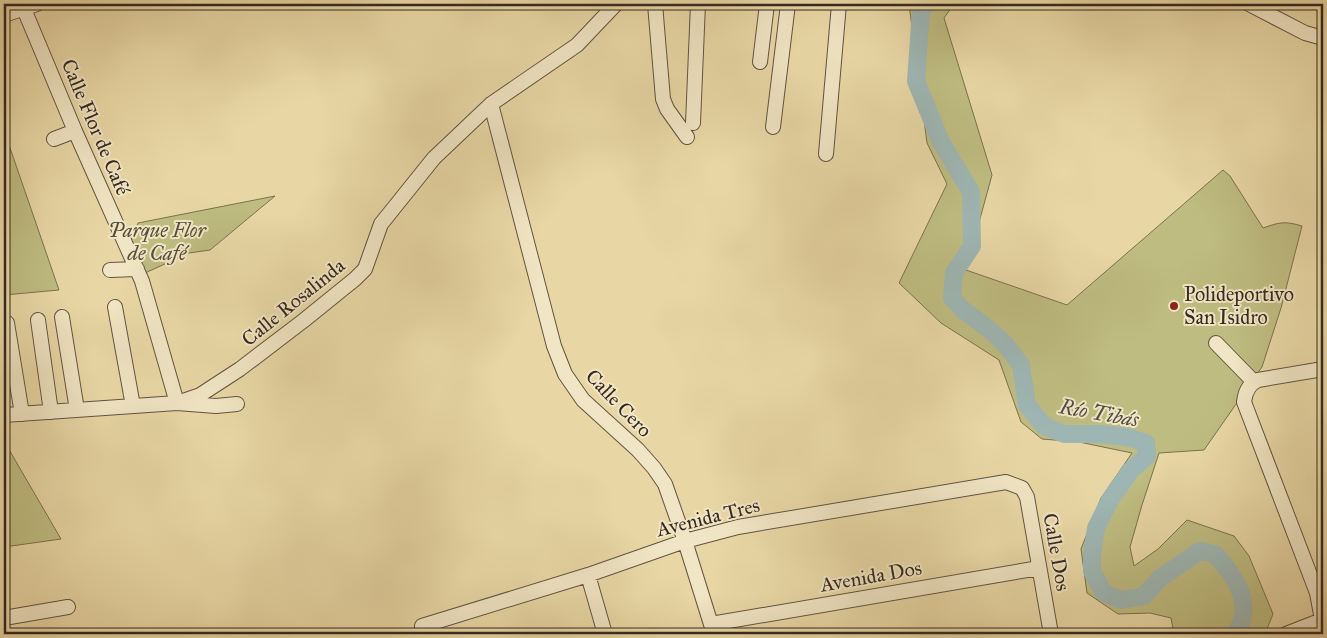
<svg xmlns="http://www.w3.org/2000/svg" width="1327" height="638" viewBox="0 0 1327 638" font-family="'IM FELL Great Primer',serif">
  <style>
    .green { fill: #bebc81; stroke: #7a7251 }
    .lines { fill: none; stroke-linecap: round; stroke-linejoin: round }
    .river { stroke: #9eb6b3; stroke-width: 18 }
    .minor-casing { stroke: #625442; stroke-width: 16 }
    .path { stroke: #352921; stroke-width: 2; stroke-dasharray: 1 2.5; stroke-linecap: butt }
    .minor { stroke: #f0e5c4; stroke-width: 14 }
    .poi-dot { fill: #8f2418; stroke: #f0e5c4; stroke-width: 2 }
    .labels { text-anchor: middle; stroke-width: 4; stroke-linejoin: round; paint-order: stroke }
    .street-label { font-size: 20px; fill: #352921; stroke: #f0e5c4 }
    .park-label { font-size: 20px; font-style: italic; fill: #574e39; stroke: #f0e5c4 }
    .poi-label { font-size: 20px; fill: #352921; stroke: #f0e5c4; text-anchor: start }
    .water-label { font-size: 21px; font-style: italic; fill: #4f4c46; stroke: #f0e5c4 }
  </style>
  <rect width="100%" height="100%" fill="#e8d7a5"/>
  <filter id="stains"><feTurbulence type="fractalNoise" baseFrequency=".004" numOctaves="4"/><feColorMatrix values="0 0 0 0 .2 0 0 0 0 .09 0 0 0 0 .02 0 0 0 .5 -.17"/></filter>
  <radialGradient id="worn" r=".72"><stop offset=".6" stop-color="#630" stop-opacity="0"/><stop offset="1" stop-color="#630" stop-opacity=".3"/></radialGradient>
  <path class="green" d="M909 4H954L944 18 992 175 966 270 1067 305 1223 170 1230 176 1263 228C1280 222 1285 221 1302 226L1281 308 1262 367 1204 450 1159 453 1142 505 1130 547 1134 566 1158 549 1187 520 1234 536 1249 556 1273 614 1265 634H1174L1171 618 1150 613 1118 614 1087 593 1081 549 1101 498 1132 453 1079 442 1042 439 1021 422 999 360 941 323 899 283 947 184 927 143Z
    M4 145H9L59 290 4 295Z
    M275 196 210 250 189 253 145 273 130 241 138 223Z
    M4 441 61 539 4 547Z"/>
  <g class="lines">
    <path class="river" d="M927 4 921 10 916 81 941 142 971 192 972 246 954 273 952 298 962 309 990 330 1005 344 1021 365 1027 405 1044 426 1064 434H1100L1127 437 1146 443 1147 456 1131 470 1110 500 1096 528 1092 554V571L1104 593 1121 600 1144 596 1160 578 1200 551 1215 554C1231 572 1249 595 1242 620 1241 625 1237 630 1234 634"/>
    <defs>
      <path id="minor" d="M655 4 663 99 667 109 687 137
        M1249 4 1305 33 1323 38
        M24 9 75 131 142 281 177 403 216 406 237 404
        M4 15 37 4
        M760 62 767 4
        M491 104 554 346 565 374 583 400 638 450 654 468 665 484 685 541 714 634
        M693 123 698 4
        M773 127 788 4
        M54 139 75 131
        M826 154 839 4
        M110 270 137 269
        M115 307 133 406
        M62 317 77 410
        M38 320 51 412
        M7 323 22 414
        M1216 343 1254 382
        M1323 369 1258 380C1249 384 1245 393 1244 402L1317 593 1323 625
        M4 415 177 403 200 395 240 369 303 321 355 279 365 269 381 224 434 158 491 104 577 45 616 4
        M588 575 605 634
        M4 618 68 607
        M711 624 1039 568
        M422 626 588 575 685 541 738 527 1006 482 1022 488 1027 497 1051 634
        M1286 634 1322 620"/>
    </defs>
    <use href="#minor" class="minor-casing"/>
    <path class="path" d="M4 464 9 463"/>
    <use href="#minor" class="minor"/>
  </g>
  <circle class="poi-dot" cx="1174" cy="306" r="5"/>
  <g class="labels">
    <g class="street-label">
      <text transform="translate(96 127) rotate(67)" y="7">Calle Flor de Café</text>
      <text transform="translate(293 302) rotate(-39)" y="7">Calle Rosalinda</text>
      <text transform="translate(619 403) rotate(46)" y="7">Calle Cero</text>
      <text transform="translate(708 517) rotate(-14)" y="7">Avenida Tres</text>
      <text transform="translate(1057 552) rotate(80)" y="7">Calle Dos</text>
      <text transform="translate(871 576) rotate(-10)" y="7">Avenida Dos</text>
    </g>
    <g class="park-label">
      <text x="157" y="237">Parque Flor<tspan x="157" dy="23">de Café</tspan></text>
    </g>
    <g class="poi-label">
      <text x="1184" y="301">Polideportivo<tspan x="1184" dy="23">San Isidro</tspan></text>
    </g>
    <g class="water-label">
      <text transform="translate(1099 413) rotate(10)" y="7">Río Tibás</text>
    </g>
  </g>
  <rect width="1327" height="638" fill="none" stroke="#e8d7a5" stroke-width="20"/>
  <rect x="5" y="5" width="1317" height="628" fill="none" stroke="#352921" stroke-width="2.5"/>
  <rect x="10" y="10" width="1307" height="618" fill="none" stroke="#352921"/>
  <rect width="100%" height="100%" filter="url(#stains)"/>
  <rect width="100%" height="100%" fill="url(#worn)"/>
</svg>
